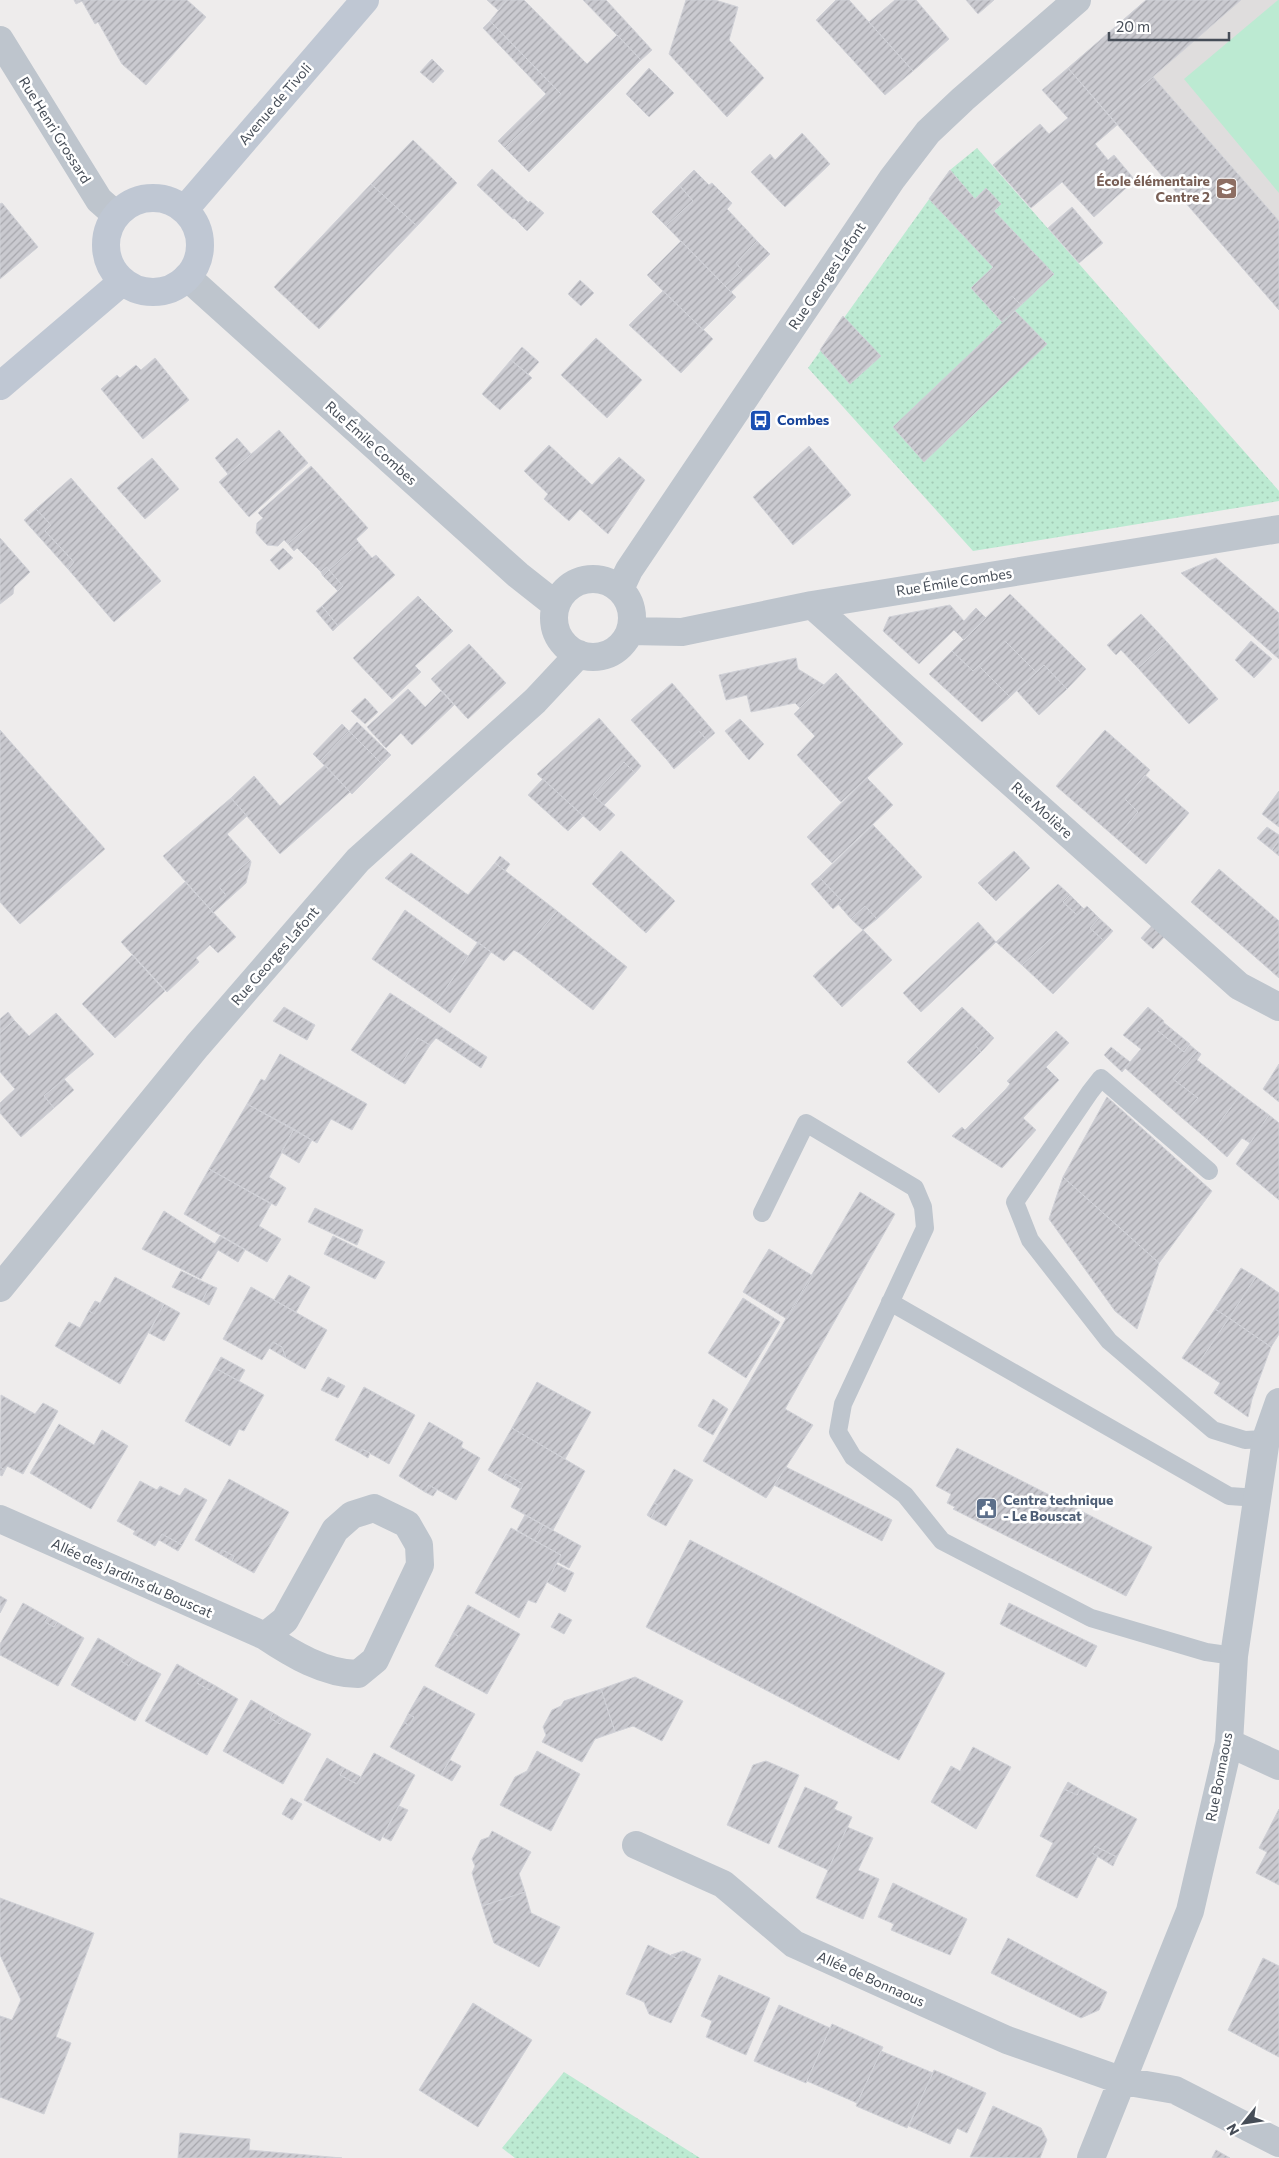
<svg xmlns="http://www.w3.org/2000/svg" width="1279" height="2158" viewBox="0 0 1279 2158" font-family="Commissioner,sans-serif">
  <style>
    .education { fill: #dfdddd }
    .grass { fill: #bcead2 }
    .park { fill: url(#park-dots) }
    .building { fill: url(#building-hatch); stroke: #d0d1d7 }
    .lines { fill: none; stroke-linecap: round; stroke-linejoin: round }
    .lane { stroke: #bec5cd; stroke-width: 18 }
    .street { stroke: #bec5cd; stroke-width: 28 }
    .secondary { stroke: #bfc7d3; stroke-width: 28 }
    .labels { text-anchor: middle; stroke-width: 5; stroke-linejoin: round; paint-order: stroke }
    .street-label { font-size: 14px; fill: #464d57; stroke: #fff }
    .education-label { font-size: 14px; font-weight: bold; fill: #785e54; stroke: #fff; text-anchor: end }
    .transit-label { font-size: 14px; font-weight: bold; fill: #164399; stroke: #fff; text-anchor: start }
    .service-label { font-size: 14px; font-weight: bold; fill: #4e5e75; stroke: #fff; text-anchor: start }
  </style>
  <defs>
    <pattern id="park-dots" width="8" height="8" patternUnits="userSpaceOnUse" patternTransform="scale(1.25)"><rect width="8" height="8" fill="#bcead2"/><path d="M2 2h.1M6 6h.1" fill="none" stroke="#a3cab6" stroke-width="1.8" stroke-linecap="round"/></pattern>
    <pattern id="building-hatch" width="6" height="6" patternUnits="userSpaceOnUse" patternTransform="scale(1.25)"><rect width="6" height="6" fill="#cacad0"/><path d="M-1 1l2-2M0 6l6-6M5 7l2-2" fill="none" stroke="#a6a6ac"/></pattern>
  </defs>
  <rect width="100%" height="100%" fill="#eeecec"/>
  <path class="education" d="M1146 0H1279V310L1068 68Z"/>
  <path class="grass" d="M1278 0H1279V193L1184 79Z"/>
  <path class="park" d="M977 148 1279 491V501L973 551 808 368 950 170Z
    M564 2072 700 2158H515L502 2148Z"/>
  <path class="building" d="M74 0H187L206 17 146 85 122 64 98 22 95 24 82 1 76 4Z
    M487 0H507L498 10Z
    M524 0 587 64 617 35 641 60 529 172 505 148 561 94 490 21 507 0Z
    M583 0H606L630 26 619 37Z
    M686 0H715L738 7 729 40 764 78 727 117 669 54Z
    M836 0H849L913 71 885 95 816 20Z
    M895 0H916L949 39 913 71 869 22Z
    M966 0H994L978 14Z
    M1146 0H1241L1109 115 1068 68Z
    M490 21 561 94 505 148 498 141 546 94 483 28Z
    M630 26 652 50 641 60 619 37Z
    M432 59 444 71 433 83 420 72Z
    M649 68 674 93 649 117 626 94Z
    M1068 68 1117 125 1095 144 1108 160 1114 155 1135 180 1094 217 1062 182 1031 208 993 165 1040 124 1049 134 1068 118 1042 90Z
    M1153 77 1279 221V310L1109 115Z
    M802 133 830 164 785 207 751 172 770 154 775 160Z
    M413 140 457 183 417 226 371 184Z
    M492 169 528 202 513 219 477 185Z
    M694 170 709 185 712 183 732 203 727 209 757 241 736 263 742 270 725 286 666 226 693 201 679 185Z
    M950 170 975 199 986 188 1001 204 994 211 1054 274 1021 305 1012 296 994 313 971 288 993 267 929 199Z
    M371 184 417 226 319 329 274 287Z
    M679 185 693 201 666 226 652 212Z
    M530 201 544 213 527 231 514 218Z
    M2 203 38 247 0 279V204Z
    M1072 207 1103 243 1079 263 1048 228Z
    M681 241 736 297 703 330 647 275Z
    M757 241 770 254 731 292 725 286 742 270 736 263Z
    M580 280 594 293 581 306 568 294Z
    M663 291 713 339 681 373 629 325Z
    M1012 296 1021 305 1002 322 994 313Z
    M1015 311 1047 344 924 462 893 427Z
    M843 316 881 356 850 384 820 350Z
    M596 338 642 380 607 418 561 375Z
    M522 347 539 362 528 374 511 360Z
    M155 358 189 400 143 439 101 389 117 375 120 378 136 365 141 370Z
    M511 360 532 378 500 410 482 394Z
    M279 430 308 463 249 517 219 482Z
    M237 438 251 454 228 474 215 458Z
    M549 445 592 485 619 457 645 480 608 534 580 509 569 521 544 499 548 494 524 471Z
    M809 446 851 495 793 545 753 497Z
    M152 458 179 489 145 519 117 488Z
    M311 466 340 497 288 544 284 540 278 546 267 545 256 533 257 523 263 518 258 513Z
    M71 478 161 581 114 622 68 569 74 562 45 531 51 525 36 509Z
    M340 497 368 528 356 539 359 543 329 570 327 567 321 572 297 548 294 551 288 544Z
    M36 509 51 525 45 531 74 562 68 569 24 520Z
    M0 538 30 572 14 587 13 594 0 604Z
    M359 543 372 558 376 555 395 575 338 626 322 606 343 586 329 570Z
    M283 548 293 558 279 570 270 560Z
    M1216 558 1279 613V659L1181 573Z
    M327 567 329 570 323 576 321 572Z
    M329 570 343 586 338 591 323 576Z
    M1010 594 1086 669 1067 689 1044 665 1036 672 1005 641 973 671 952 651Z
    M418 596 453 631 415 666 421 672 392 699 353 658Z
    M950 605 964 621 976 608 986 618 964 640 954 630 919 664 883 631 889 617Z
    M322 606 338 626 333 631 316 611Z
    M1141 614 1167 642 1138 668 1121 650 1116 655 1107 645Z
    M1005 641 1036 672 1010 697 979 666Z
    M1251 641 1272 659 1254 678 1235 660Z
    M1167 642 1218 699 1189 724 1138 668Z
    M469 644 506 683 468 719 431 679Z
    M952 651 973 671 979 666 1010 697 982 722 929 674Z
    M796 658 798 669 824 685 800 708 795 703 751 712 747 695 726 700 719 675Z
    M1044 665 1067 689 1039 715 1017 691Z
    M836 673 903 744 841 802 797 755 815 736 794 714Z
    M672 683 715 733 707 740 699 731 667 760 631 720Z
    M408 689 425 707 441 691 454 705 412 745 401 733 386 748 367 727Z
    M365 698 378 712 365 724 351 711Z
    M599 718 641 766 635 773 624 762 593 795 615 815 600 831 537 774Z
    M740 719 764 744 749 760 725 731Z
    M357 722 391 755 382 764 349 731Z
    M342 724 349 731 320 761 313 754Z
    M0 730 105 849 20 924 0 902Z
    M1105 730 1150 770 1125 799 1138 812 1116 838 1056 786Z
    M349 731 382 764 352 794 320 761Z
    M699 731 707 740 674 769 667 760Z
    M624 762 635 773 604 805 593 795Z
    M325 765 350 792 280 854 231 798 254 776 280 806Z
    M1145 775 1189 813 1146 864 1116 838 1138 812 1125 799Z
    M867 778 893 805 832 863 807 837Z
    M543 779 583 816 568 831 528 795Z
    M1279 791V827L1262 814Z
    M231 798 247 816 227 834 250 860 219 887 226 895 210 909 163 856Z
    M873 825 896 849 842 901 819 877Z
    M1267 827 1279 835V840L1272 850 1257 838Z
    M1279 840V856L1272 850Z
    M896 849 922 877 877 919 865 906 851 919 838 904Z
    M621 851 675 901 646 933 592 884Z
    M1014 851 1030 868 996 901 978 883Z
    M411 853 468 895 495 863 557 911 521 954 514 950 504 961 385 878Z
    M500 856 510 864 505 871 495 863Z
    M250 860 251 862 246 883 213 913 210 909 226 895 219 887Z
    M1219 869 1279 921V930L1254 956 1191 902Z
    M819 877 842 901 833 909 811 884Z
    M185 882 236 937 218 953 210 945 196 958 199 962 167 992 121 942Z
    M1058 884 1070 895 1063 902 1077 915 1022 965 996 942Z
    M1070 895 1084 909 1077 915 1063 902Z
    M865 906 877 919 863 930 851 919Z
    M1087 906 1099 918 1090 928 1104 941 1053 994 1022 965Z
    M405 910 468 956 436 1003 372 959Z
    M557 911 627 967 593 1010 521 954Z
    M1099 918 1113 931 1104 941 1090 928Z
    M1156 921 1168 933 1153 949 1141 938Z
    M978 922 996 942 921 1012 903 993Z
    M863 930 892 960 842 1007 813 976Z
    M1279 930V978L1254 956Z
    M478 942 491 952 450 1013 436 1003Z
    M132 955 165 991 115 1038 82 1004Z
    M390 993 487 1057 481 1068 436 1038 430 1045 418 1038 393 1077 351 1050Z
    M284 1007 315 1025 307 1040 273 1021Z
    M962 1007 988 1032 975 1045 981 1052 939 1093 907 1062Z
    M1148 1007 1164 1021 1157 1030 1184 1052 1190 1045 1197 1051 1173 1079 1198 1098 1181 1117 1125 1068 1141 1049 1123 1035Z
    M8 1012 14 1020 0 1033V1019Z
    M56 1013 94 1054 44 1096 54 1108 21 1137 0 1113V1103L15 1089 0 1072V1033L14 1020 29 1036Z
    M1163 1022 1190 1044 1184 1052 1157 1030Z
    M1056 1031 1069 1043 1046 1067 1059 1080 1023 1118 1036 1130 1002 1168 952 1136 962 1127 965 1130 1006 1089 1010 1084 1007 1081Z
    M988 1032 994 1038 981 1052 975 1045Z
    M418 1038 430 1045 405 1084 393 1077Z
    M1111 1047 1130 1062 1122 1072 1104 1055Z
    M1197 1051 1201 1054 1197 1060 1241 1094 1207 1139 1181 1117 1198 1098 1173 1079Z
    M280 1054 367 1104 352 1130 331 1119 317 1143 247 1104 261 1079 265 1081Z
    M1279 1064V1102L1263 1089Z
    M64 1079 74 1090 54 1108 44 1096Z
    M1241 1094 1269 1115 1250 1143 1242 1138 1227 1157 1207 1139Z
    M1107 1097 1212 1191 1159 1263 1063 1177Z
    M247 1104 294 1129 269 1177 286 1188 276 1206 209 1169Z
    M1269 1115 1279 1123V1200L1236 1164Z
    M294 1129 312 1140 299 1163 281 1152Z
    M209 1169 271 1204 259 1226 281 1239 267 1262 184 1214Z
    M1063 1177 1159 1263 1137 1329 1115 1311 1049 1219Z
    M860 1192 895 1214 785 1409 813 1425 766 1498 703 1461Z
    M315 1208 363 1230 357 1245 308 1222Z
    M164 1211 215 1244 220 1236 245 1250 238 1262 218 1250 201 1279 142 1249Z
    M333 1236 385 1262 375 1279 324 1254Z
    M769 1249 813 1276 787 1319 743 1292Z
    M1241 1268 1256 1277 1229 1318 1215 1309Z
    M181 1271 210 1285 202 1301 172 1287Z
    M289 1275 310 1287 296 1312 274 1300Z
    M115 1277 164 1304 120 1384 55 1346 69 1322 80 1328 89 1311 94 1314Z
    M1256 1277 1279 1293V1334L1271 1347 1229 1318Z
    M210 1285 217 1288 209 1305 202 1301Z
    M251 1287 327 1330 305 1369 286 1358 282 1347 273 1342 262 1360 223 1339Z
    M743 1298 780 1322 746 1378 708 1353Z
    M95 1301 100 1303 94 1314 89 1311Z
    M164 1304 180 1313 164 1341 149 1333Z
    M1215 1309 1229 1318 1196 1367 1182 1358Z
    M1229 1318 1271 1347 1252 1399 1248 1417 1214 1393 1220 1383 1196 1367Z
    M273 1342 282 1347 286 1358 269 1348Z
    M221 1357 245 1370 239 1381 215 1368Z
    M215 1368 264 1395 244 1431 239 1429 230 1446 185 1421Z
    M328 1377 345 1386 338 1398 321 1390Z
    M537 1382 591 1412 565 1459 512 1428Z
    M364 1387 415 1415 389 1464 362 1449 360 1453 335 1440Z
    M1 1395 35 1414 43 1403 58 1411 23 1474 7 1466 5 1470 0 1467Z
    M713 1399 728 1409 713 1435 698 1426Z
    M429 1422 463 1442 461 1447 480 1458 456 1500 429 1485 425 1492 399 1476Z
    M59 1424 94 1445 102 1430 128 1446 91 1509 30 1473Z
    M512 1428 585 1471 553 1530 511 1507 523 1484 506 1474 503 1479 488 1470Z
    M957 1448 1152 1547 1126 1596 953 1509 955 1507 947 1503 951 1494 936 1486Z
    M362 1449 370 1453 368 1458 360 1453Z
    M0 1467 5 1470 2 1476 0 1475Z
    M786 1467 892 1520 882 1541 774 1485Z
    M674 1469 693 1480 666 1526 651 1518 658 1505 654 1503Z
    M506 1474 523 1484 521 1489 503 1479Z
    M229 1479 289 1512 254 1573 232 1561 234 1556 222 1550 220 1554 195 1540Z
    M140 1481 157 1490 160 1486 180 1496 185 1488 207 1500 182 1545 162 1534 155 1546 133 1534 135 1531 117 1521Z
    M429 1485 437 1490 433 1496 425 1492Z
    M654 1503 658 1505 651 1518 647 1515Z
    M525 1515 543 1525 534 1540 517 1530Z
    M543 1525 581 1546 569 1568 558 1562 561 1555 534 1540Z
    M511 1528 561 1555 536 1603 528 1600 519 1618 475 1593Z
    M162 1534 182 1545 178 1551 159 1540Z
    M690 1540 945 1673 899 1760 646 1627Z
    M222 1550 234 1556 232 1561 220 1554Z
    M556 1564 574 1573 565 1592 547 1582Z
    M0 1596 7 1600 0 1613Z
    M23 1603 48 1617 45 1622 54 1627 57 1622 84 1638 58 1686 0 1655V1644Z
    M1009 1603 1097 1646 1086 1667 1000 1624Z
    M468 1605 520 1634 487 1694 435 1666 448 1643 452 1646 458 1636 453 1633Z
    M559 1613 572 1620 564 1634 551 1627Z
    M48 1617 57 1622 54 1627 45 1622Z
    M453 1633 458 1636 452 1646 448 1643Z
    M98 1638 125 1654 121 1661 129 1666 133 1659 161 1674 135 1721 71 1685Z
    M125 1654 133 1659 129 1666 121 1661Z
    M177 1664 201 1678 197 1683 211 1691 214 1685 238 1699 207 1755 145 1721Z
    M635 1677 683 1701 662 1741 633 1726 615 1732 601 1689Z
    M201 1678 214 1685 211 1691 197 1683Z
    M424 1686 475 1714 441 1775 390 1747 404 1722 409 1726 414 1717 408 1714Z
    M601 1689 615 1732 595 1739 582 1762 542 1742 546 1735 543 1727 552 1710 561 1706 564 1701Z
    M251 1700 273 1713 270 1718 280 1724 283 1719 311 1734 283 1784 223 1751Z
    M273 1713 283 1719 280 1724 270 1718Z
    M408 1714 414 1717 409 1726 404 1722Z
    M973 1747 1011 1767 976 1829 931 1802 951 1766 960 1771Z
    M537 1751 580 1774 551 1831 500 1805 515 1777 527 1771Z
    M374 1753 415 1775 380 1841 304 1800 327 1758 344 1768 340 1775 357 1784Z
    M450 1760 461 1766 452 1781 441 1775Z
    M766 1761 799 1775 769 1844 727 1825 753 1765Z
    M344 1768 361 1777 357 1784 340 1775Z
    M1068 1782 1080 1789 1077 1795 1064 1789Z
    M805 1787 838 1802 834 1809 852 1817 828 1870 778 1847Z
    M1064 1789 1077 1795 1080 1789 1137 1819 1117 1857 1095 1846 1092 1853 1098 1856 1077 1898 1036 1876 1053 1843 1040 1836Z
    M291 1798 302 1804 292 1820 282 1814Z
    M399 1806 408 1810 391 1841 383 1837Z
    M1279 1809V1885L1256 1873 1267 1852 1259 1848Z
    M847 1827 873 1838 858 1870 879 1879 863 1919 816 1898Z
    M492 1831 531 1852 519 1874 525 1892 482 1906 472 1873 475 1866 472 1859 481 1840 489 1837Z
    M1095 1846 1117 1857 1113 1866 1092 1853Z
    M893 1883 967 1919 950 1955 891 1930 894 1924 878 1917Z
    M525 1892 531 1913 560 1927 539 1967 494 1943 482 1906Z
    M0 1898 94 1933 56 2037 71 2043 44 2114 0 2097V2016L12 2020 21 2000 0 1955Z
    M1008 1938 1107 1992 1099 2010 1081 2018 991 1973Z
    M648 1945 678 1959 683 1951 701 1959 671 2023 649 2014 644 2002 626 1994Z
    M683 1951 678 1959 671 1955Z
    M1263 1958 1279 1966V2057L1228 2030Z
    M719 1975 770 1998 746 2055 706 2037 712 2021 701 2016Z
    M473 2003 532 2040 478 2127 419 2090Z
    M779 2005 830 2028 806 2083 754 2061Z
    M832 2024 883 2047 857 2103 807 2081Z
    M881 2051 933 2073 907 2128 856 2106Z
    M934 2070 986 2093 967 2133 957 2128 950 2144 909 2126Z
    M993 2106 1041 2128 1047 2140 1040 2158 970 2157Z
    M180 2133 250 2139 249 2150 342 2158H178Z
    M1216 2150 1230 2158H1212Z"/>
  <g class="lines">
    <path class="lane" d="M1209 1171 1101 1078 1090 1092 1015 1202 1030 1240 1109 1341 1213 1430 1245 1440 1266 1439
      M762 1213 806 1123 915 1188 923 1207 925 1228 843 1404 838 1432 853 1457 905 1495 942 1541 1091 1618 1206 1652 1234 1656
      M890 1302 1229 1496 1258 1498"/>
    <path class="street" d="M0 40 99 200 116 215
      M187 277 518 575 556 605
      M554 618a39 39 0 1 1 78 0a39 39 0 1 1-78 0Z
      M620 589 629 570 892 179 928 132 963 99 1077 0
      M812 605 1239 986 1279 1007
      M630 631 682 632 812 605 1279 529
      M0 1288 197 1046 358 860 535 701 579 654
      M0 1519 265 1636C292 1654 325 1674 358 1674L375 1660 420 1565 419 1545 407 1524 374 1508 352 1515 335 1530 285 1620 265 1636
      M1229 1743 1279 1766
      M636 1845 723 1884 794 1944 1007 2040 1123 2081 1175 2090 1279 2143
      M1091 2158 1190 1911 1229 1743 1234 1656 1266 1439 1279 1402"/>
    <path class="secondary" d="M106 245a47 47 0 1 1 94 0a47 47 0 1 1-94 0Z
      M185 209 365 0
      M0 386 123 281"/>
  </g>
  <defs>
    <symbol id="school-square" viewBox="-11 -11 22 22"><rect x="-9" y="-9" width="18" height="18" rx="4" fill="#8d6e63" stroke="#fff"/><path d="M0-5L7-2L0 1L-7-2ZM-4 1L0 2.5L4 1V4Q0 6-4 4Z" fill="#fff"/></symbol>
    <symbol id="bus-square" viewBox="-11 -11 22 22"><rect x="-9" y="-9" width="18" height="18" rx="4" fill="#1a4fb4" stroke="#fff"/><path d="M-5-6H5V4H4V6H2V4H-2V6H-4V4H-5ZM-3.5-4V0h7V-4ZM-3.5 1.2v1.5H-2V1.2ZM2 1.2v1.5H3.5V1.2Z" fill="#fff"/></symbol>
    <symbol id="civic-square" viewBox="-11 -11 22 22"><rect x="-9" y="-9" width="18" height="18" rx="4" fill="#5c6f8a" stroke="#fff"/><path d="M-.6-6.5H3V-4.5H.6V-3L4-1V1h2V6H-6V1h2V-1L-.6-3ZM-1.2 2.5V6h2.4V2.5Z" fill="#fff"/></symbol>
  </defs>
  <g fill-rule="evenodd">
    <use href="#school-square" x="1214" y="176" width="25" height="25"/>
    <use href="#bus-square" x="748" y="408" width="25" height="25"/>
    <use href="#civic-square" x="974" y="1496" width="25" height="25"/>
  </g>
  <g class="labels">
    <g class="street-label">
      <text transform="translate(275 104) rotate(-49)" y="5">Avenue de Tivoli</text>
      <text transform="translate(55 130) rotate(58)" y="5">Rue Henri Grossard</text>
      <text transform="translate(827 276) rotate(-56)" y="5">Rue Georges Lafont</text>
      <text transform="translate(371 443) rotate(42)" y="5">Rue Émile Combes</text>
      <text transform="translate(954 582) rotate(-9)" y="5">Rue Émile Combes</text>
      <text transform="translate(1042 810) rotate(42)" y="5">Rue Molière</text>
      <text transform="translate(275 956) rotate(-49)" y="5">Rue Georges Lafont</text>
      <text transform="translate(132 1578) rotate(24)" y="5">Allée des Jardins du Bouscat</text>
      <text transform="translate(1219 1777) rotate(-79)" y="5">Rue Bonnaous</text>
      <text transform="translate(871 1979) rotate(24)" y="5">Allée de Bonnaous</text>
    </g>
    <g class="education-label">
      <text x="1210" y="186">École élémentaire<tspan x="1210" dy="16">Centre 2</tspan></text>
    </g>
    <g class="transit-label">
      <text x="777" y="425">Combes</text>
    </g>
    <g class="service-label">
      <text x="1003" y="1505">Centre technique<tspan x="1003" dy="16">- Le Bouscat</tspan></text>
    </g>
  </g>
  <g transform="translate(1244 2123) rotate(240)" stroke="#ffffff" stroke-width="4" paint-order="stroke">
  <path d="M0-4L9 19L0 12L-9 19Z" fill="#464d57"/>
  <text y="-8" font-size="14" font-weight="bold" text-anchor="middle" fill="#464d57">N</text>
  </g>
  <path d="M1109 32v8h120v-8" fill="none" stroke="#464d57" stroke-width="2.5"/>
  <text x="1116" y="32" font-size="15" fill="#464d57" stroke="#ffffff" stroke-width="4" paint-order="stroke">20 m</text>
</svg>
